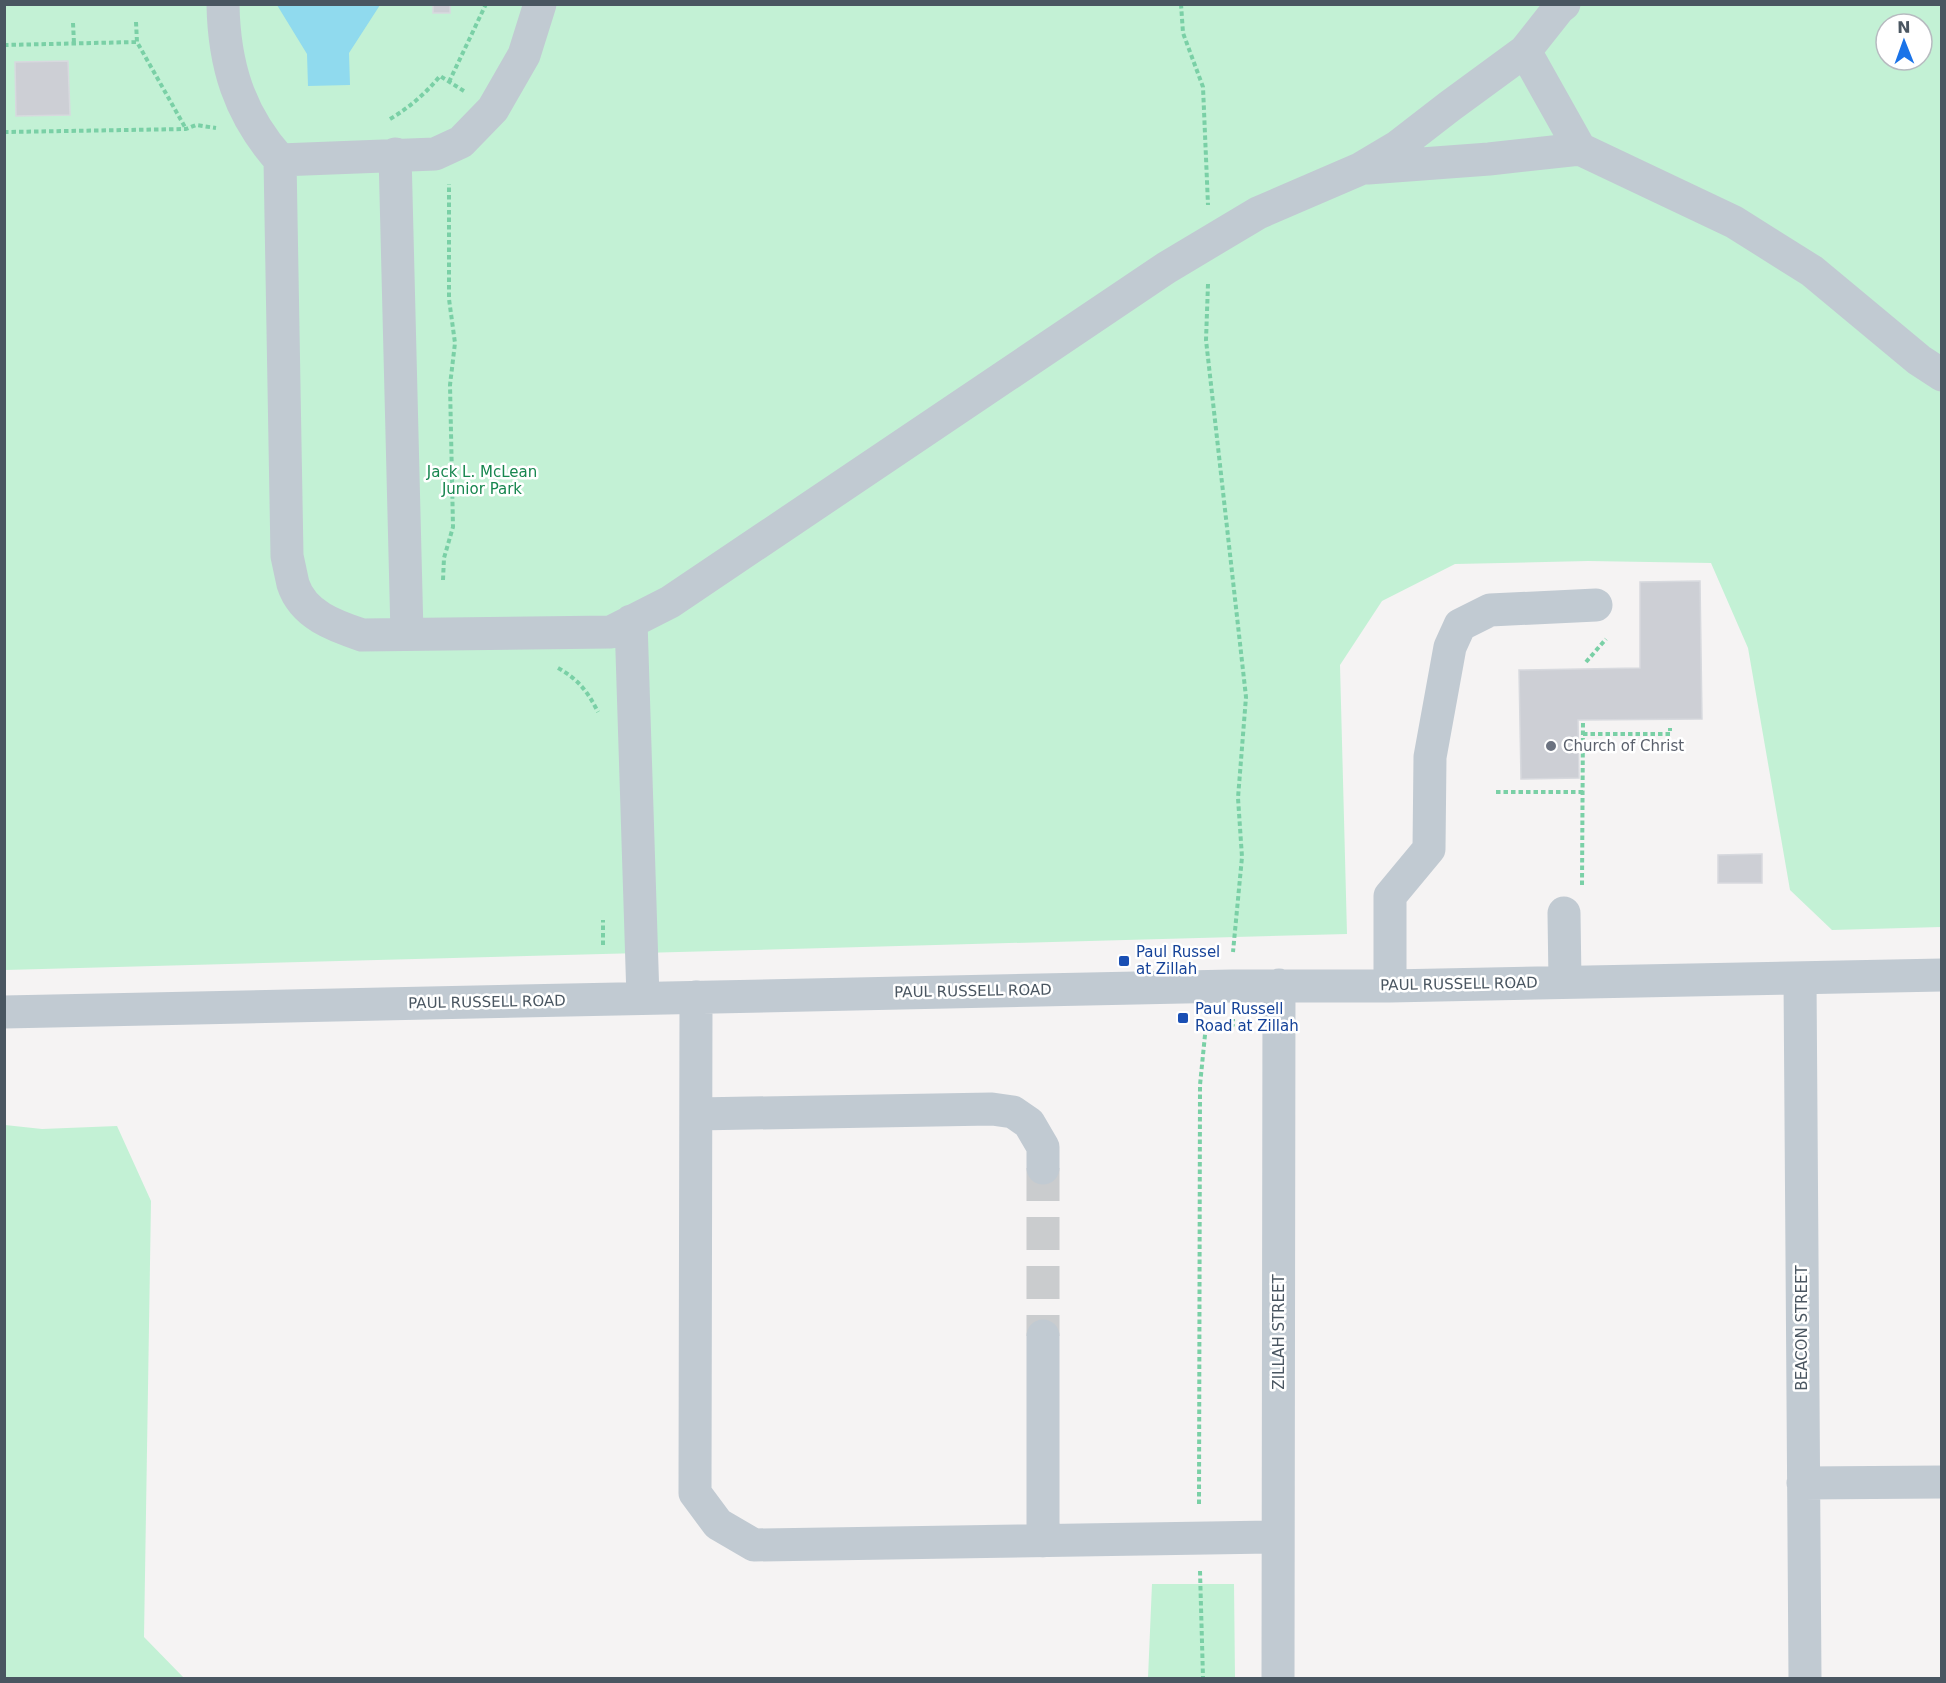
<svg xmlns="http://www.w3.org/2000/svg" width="1946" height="1683" viewBox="0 0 1946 1683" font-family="'DejaVu Sans',sans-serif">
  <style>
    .green { fill: #c3f1d5; fill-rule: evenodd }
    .water { fill: #90daee }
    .building { fill: #cdcfd5; stroke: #d7d9de; stroke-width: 1.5 }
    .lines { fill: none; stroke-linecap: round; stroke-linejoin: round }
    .minor-tunnel { stroke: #caccce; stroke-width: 33; stroke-dasharray: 33 16; stroke-linecap: butt }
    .path { stroke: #7ad0a6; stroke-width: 4; stroke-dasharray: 4.5 3; stroke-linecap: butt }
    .minor { stroke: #c1cad2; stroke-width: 33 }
    .worship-dot { fill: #6b7280; stroke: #fff; stroke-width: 2 }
    .transit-dot { fill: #1a4fb4; stroke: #fff; stroke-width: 2 }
    .labels { text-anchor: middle; stroke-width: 5; stroke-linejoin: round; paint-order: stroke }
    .park-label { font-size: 15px; fill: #17864f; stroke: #fff }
    .worship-label { font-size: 15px; fill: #5b616d; stroke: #fff; text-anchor: start }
    .transit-label { font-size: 15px; fill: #164399; stroke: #fff; text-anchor: start }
    .street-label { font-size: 15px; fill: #4a5661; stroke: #fff }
  </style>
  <rect width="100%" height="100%" fill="#f5f3f3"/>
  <path class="green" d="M4 5H1941V927L1832 930 1790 890 1748 648 1711 563 1588 561 1455 564 1382 601 1340 665 1347 934 5 970ZM1886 24H1922V60H1886Z
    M5 1125 42 1129 117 1126 151 1201 144 1637 184 1678H5Z
    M1152 1584H1234L1235 1678H1148Z"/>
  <path class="water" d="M277 5H380L349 53 350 85 308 86 307 54Z"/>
  <path class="building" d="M433 4H450V13H433Z
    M68 61 70 115 16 116 15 62Z
    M1700 581 1702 719 1578 720 1579 778 1521 779 1519 670 1640 668V582Z
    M1762 854V883H1718V855Z"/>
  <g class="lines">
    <path class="minor-tunnel" d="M1043 1168V1336"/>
    <path class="path" d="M1181 4 1183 33 1203 87 1208 205
      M136 22 137 42 186 129
      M73 23 74 43
      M4 45 137 42
      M449 82 486 4
      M390 119C410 107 425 94 440 76L464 91
      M4 132 186 129 196 125 216 128
      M1208 284 1206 340 1246 697 1238 798 1242 857 1233 952
      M443 580 444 558 453 527 450 385 455 343 449 299V184
      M1586 662 1606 639
      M558 668C578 679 588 692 598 712
      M1583 734H1670V728
      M1496 792H1583
      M1582 885 1583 721
      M603 945V920
      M1199 1504 1200 1085 1206 1025H1233V1019
      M1200 1571 1203 1678"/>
    <path class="minor" d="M223 4C224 65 239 114 280 160L435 154 461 142 493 109 524 55 540 4
      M1525 51 1580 149 1734 222 1812 271 1919 360 1942 375
      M395 154 407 634
      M280 160 287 556C289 565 291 575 293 584 303 615 335 626 362 635L611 632 670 602 1166 268 1258 213 1360 169 1397 147 1450 106 1525 51 1559 8 1564 4
      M1368 168 1489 159 1580 149
      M631 621 643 998
      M1564 913 1565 982
      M1800 978 1805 1678
      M1390 986V896L1429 849 1430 757 1450 647 1460 625 1490 610 1596 605
      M696 997 695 1493 718 1524 754 1545 1278 1537
      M4 1012 1232 986H1390L1942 975
      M696 1114 992 1109 1013 1112 1029 1123 1043 1147V1168
      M1043 1336V1541
      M1803 1483 1942 1482
      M1278 1678 1279 985"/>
  </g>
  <circle class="worship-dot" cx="1551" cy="746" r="6"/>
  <g class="transit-dot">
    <rect x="1118" y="955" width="12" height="12" rx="3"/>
    <rect x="1177" y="1012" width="12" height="12" rx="3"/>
  </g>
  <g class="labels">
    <g class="park-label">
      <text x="482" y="477">Jack L. McLean<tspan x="482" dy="17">Junior Park</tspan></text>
    </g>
    <g class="worship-label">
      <text x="1563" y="751">Church of Christ</text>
    </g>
    <g class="transit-label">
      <text x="1136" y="957">Paul Russel<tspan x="1136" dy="17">at Zillah</tspan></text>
      <text x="1195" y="1014">Paul Russell<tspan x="1195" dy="17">Road at Zillah</tspan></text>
    </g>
    <g class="street-label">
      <text transform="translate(1459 984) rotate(-1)" y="5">PAUL RUSSELL ROAD</text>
      <text transform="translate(973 991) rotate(-1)" y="5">PAUL RUSSELL ROAD</text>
      <text transform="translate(487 1002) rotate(-1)" y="5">PAUL RUSSELL ROAD</text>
      <text transform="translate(1802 1328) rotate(-90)" y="5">BEACON STREET</text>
      <text transform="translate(1279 1332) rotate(-90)" y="5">ZILLAH STREET</text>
    </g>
  </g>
  <rect width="1946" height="1683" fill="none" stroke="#4a5661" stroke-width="12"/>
  <g transform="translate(1904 42) rotate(359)"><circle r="28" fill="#ffffff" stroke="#b7bbc0" stroke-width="1.5"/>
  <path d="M0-4.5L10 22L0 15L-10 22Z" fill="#1a73e8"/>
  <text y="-9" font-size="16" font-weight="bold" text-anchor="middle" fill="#4a5661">N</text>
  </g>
</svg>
